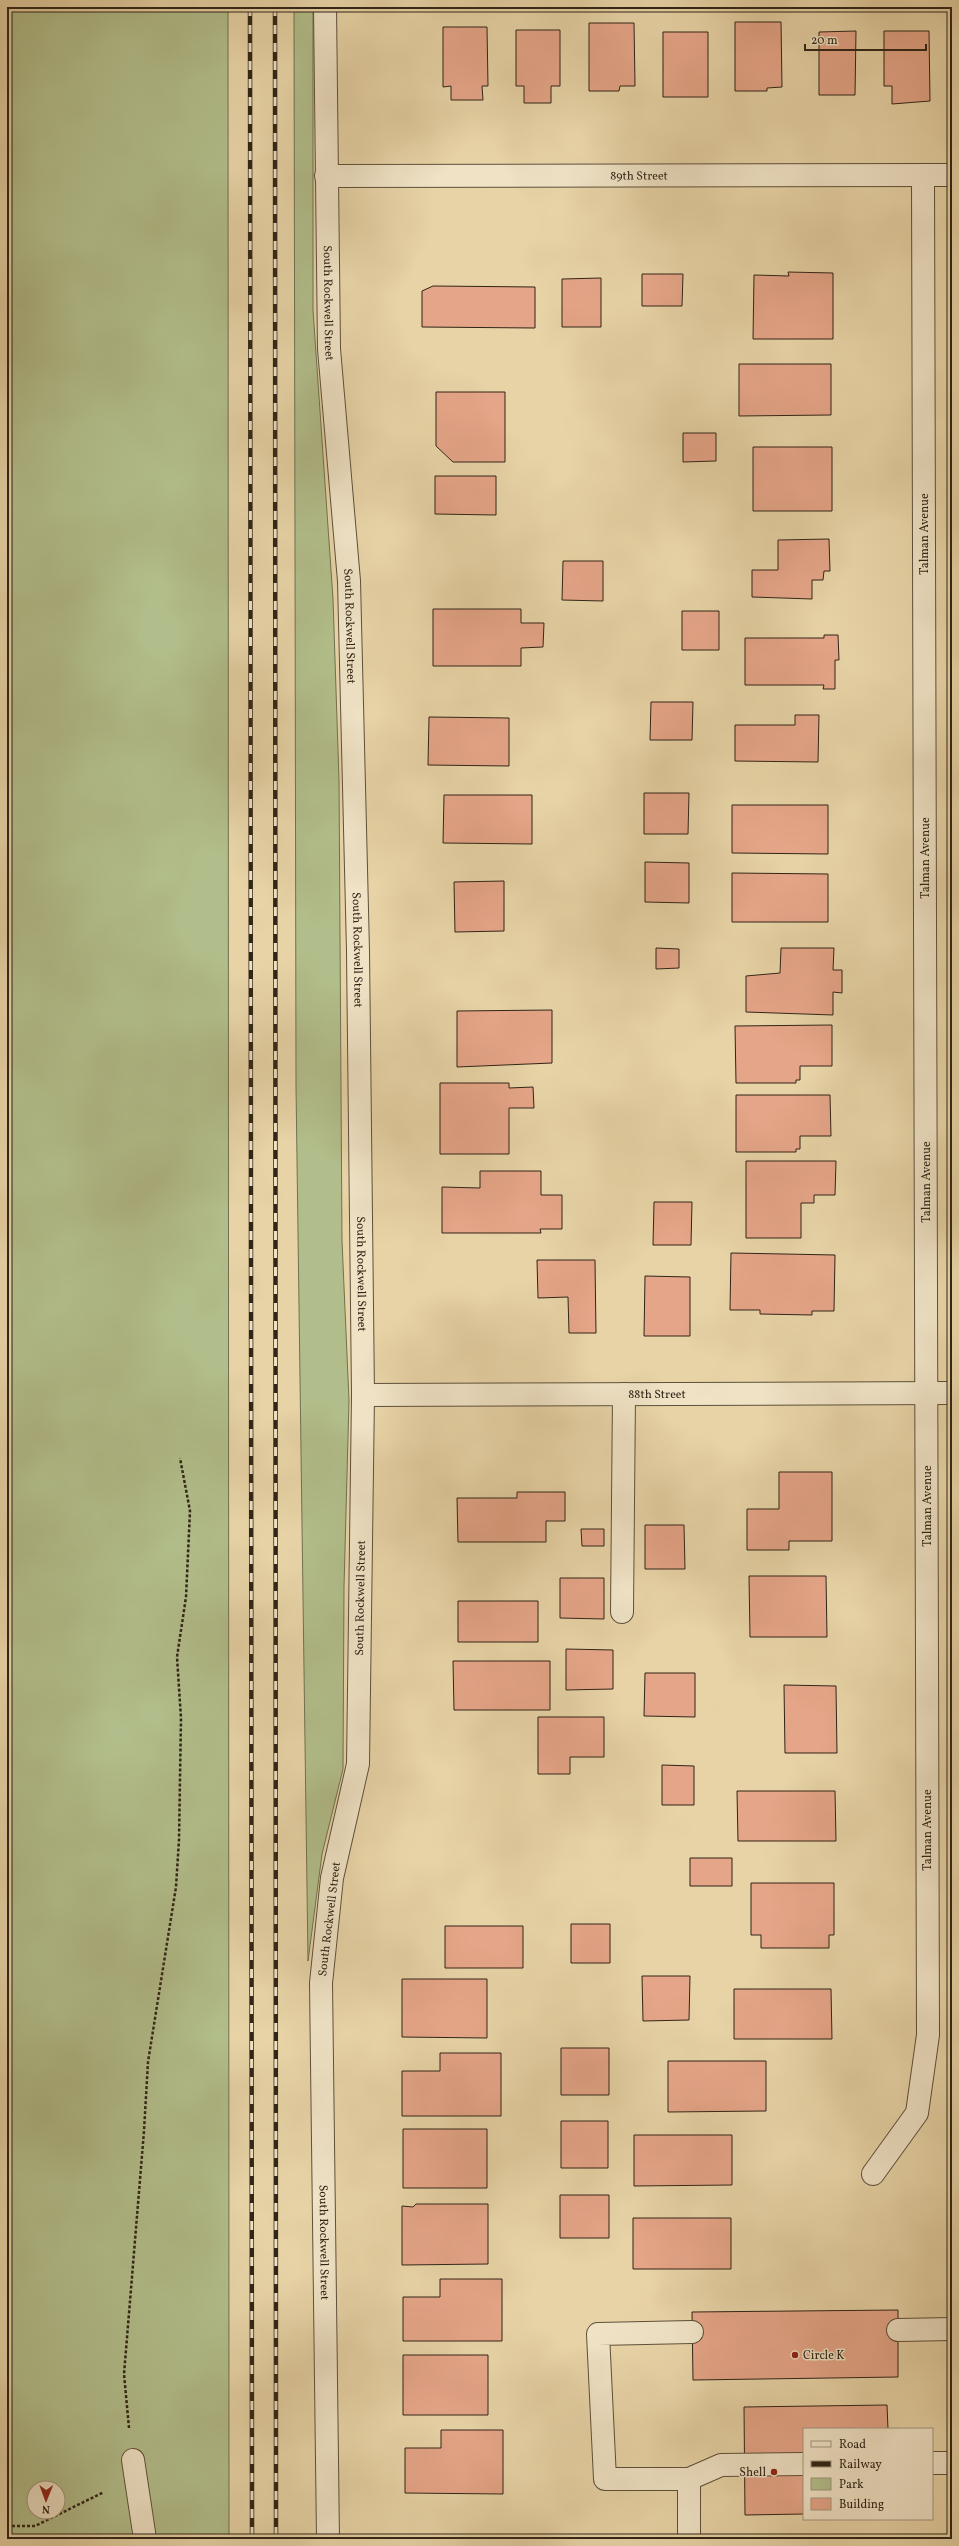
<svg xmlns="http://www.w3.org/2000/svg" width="959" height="2546" viewBox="0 0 959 2546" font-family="Vollkorn,serif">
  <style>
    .green { fill: #b1bd8a; stroke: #707150; fill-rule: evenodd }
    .building { fill: #e5a588; stroke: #302517 }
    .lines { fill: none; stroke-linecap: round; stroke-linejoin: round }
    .lane-casing { stroke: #5e503b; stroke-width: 24 }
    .street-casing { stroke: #5e503b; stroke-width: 24 }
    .path { stroke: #302517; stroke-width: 2.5; stroke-dasharray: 3 2; stroke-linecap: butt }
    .lane { stroke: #efe2c5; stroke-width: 22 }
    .street { stroke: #efe2c5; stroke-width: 22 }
    .rail-casing { stroke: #302517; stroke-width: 4.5 }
    .rail { stroke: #efe2c5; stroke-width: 3; stroke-dasharray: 9; stroke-linecap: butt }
    .poi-dot { fill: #8f2418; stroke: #efe2c5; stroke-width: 1.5 }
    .labels { text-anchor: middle; stroke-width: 3; stroke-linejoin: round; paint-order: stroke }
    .street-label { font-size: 12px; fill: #302517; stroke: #efe2c5 }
    .poi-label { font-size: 12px; fill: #302517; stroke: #efe2c5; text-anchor: start }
  </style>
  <rect width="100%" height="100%" fill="#e7d3a6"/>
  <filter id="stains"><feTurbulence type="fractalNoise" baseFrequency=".005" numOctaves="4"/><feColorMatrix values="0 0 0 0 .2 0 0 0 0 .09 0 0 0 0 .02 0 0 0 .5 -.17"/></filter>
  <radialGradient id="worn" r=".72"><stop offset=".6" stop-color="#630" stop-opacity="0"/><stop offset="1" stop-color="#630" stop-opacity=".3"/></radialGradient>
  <path class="green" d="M7 7H228L229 2539H7ZM34 2488H58V2512H34Z
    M294 7H313V310L333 599 339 780 342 1241 349 1400 344 1587 343 1769 322 1854 308 1961 296 1086Z"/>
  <path class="building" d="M735 22H781L782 87 767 88V91H735Z
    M589 23H634L635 86H620L619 91H589Z
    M443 27H487L488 86H482L483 100H451V86L443 87Z
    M516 30H560V86H551V103H524V86H516Z
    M856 31 855 95H819V32Z
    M884 31H929L930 101 892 104V86H884Z
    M663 32H708V97H663Z
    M788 272 833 273V339H753L754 275 789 276Z
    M642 274H683L682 306H642Z
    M601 278V327H562V279Z
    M433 286 535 287V328L422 327V291Z
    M739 364H831V415L739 416Z
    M436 392H505V462H453L436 446Z
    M683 433H716V461L683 462Z
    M753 447H832V511H753Z
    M435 476H496V515L435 514Z
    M829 539 830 571H824L823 580H812V599L752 597V570H778V540Z
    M563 561H603V601L562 600Z
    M433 609H521V623H544L543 647 521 648V666H433Z
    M682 611H719V650H682Z
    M824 635H838L839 660H835V689H823L824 685H745V638H824Z
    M651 702H693L692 740H650Z
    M795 715H819L818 762 735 761V725H795Z
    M429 717 509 718V766L428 765Z
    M644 793H689L688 834H644Z
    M444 795H532V844L443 843Z
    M732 805H828V854L732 853Z
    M645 862 689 863V903L645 902Z
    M732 873 828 874V922H732Z
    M504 881V931L455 932 454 882Z
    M656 948 679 949V968L656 969Z
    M781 948H834L833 970H842V993L833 992V1015L746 1012V976L780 973Z
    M552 1010V1063L457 1067V1011Z
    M832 1025V1066H800V1080H796V1083H736L735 1026Z
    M440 1083H509V1088L533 1087 534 1108H509V1154H440Z
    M736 1095H830L831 1136H800V1149H796V1152H736Z
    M746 1161H836L835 1195H814V1203H801V1238H746Z
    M480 1171H541V1195H562V1229H540L541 1233H442V1187L480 1188Z
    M654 1202H692L691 1245H653Z
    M731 1253 835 1255 834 1311H812V1315L760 1314V1310H730Z
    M537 1260H595L596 1333H569L568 1297 538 1298Z
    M645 1276 690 1277V1336H644Z
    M779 1472H832V1541H789V1550H747V1509H779Z
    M517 1492H565V1521H546V1542H458L457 1498H517Z
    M645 1525H684L685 1569H645Z
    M581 1529H604V1546H582Z
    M749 1576H826L827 1637H750Z
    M560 1578H604V1619L560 1618Z
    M458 1601H538V1642H458Z
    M566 1649 613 1650V1689L566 1690Z
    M453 1661H550V1710H454Z
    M645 1673H695V1717L644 1716Z
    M784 1685 836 1686 837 1753H785Z
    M538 1717H604V1757H570V1774H538Z
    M662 1765 694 1766V1805H662Z
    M737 1791H835L836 1841H738Z
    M690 1858H732V1886H690Z
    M751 1883H834V1935H829V1948H761V1935H751Z
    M571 1924H610V1963H571Z
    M445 1926H523V1968H445Z
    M642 1976H690L689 2020 643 2021Z
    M402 1979H487V2038L402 2037Z
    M734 1989H831L832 2039H734Z
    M561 2048H609V2095H561Z
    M440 2053H501V2116H402V2071H440Z
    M668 2061H766V2111L668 2112Z
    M561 2121H608V2168H561Z
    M403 2129H487V2188H403Z
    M634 2135H732V2185L634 2186Z
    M560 2195H609V2238H560Z
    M416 2204H488V2264L402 2265V2206L413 2207Z
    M633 2218H731V2269H633Z
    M440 2279H502V2341H403V2297H440Z
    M898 2310V2377L693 2380 692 2312Z
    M403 2355H488V2415H403Z
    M887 2405 888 2429H804V2514L745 2515 744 2407Z
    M441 2430H503V2494L405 2493V2448H441Z"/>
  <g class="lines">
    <defs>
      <path id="lane" d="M622 1612 624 1394
        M898 2330 952 2329
        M133 2460 145 2539
        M932 2463H952
        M689 2479 721 2465 804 2464
        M689 2539V2479H605L598 2334 692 2332"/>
      <g id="street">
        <path id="s1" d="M325 7 329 349 349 581 358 951 363 1395 358 1764 332 1878 321 1983 328 2539"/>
        <path id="s2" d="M326 176 952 175"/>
        <path id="s3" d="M363 1395 952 1393"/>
        <path d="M873 2174 917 2113 928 2035 923 175"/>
      </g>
    </defs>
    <use href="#lane" class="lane-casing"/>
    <use href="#street" class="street-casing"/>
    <path class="path" d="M129 2428 124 2374 144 2131 148 2062 176 1887 179 1840 181 1718 177 1657 186 1597 190 1511 180 1458
      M7 2526H35L104 2492"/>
    <use href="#lane" class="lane"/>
    <use href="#street" class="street"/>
    <defs>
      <path id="rail" d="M250 7 252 2539
        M275 7 276 2539"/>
    </defs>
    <use href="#rail" class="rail-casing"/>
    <use href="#rail" class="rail"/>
  </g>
  <g class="poi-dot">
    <circle cx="795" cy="2355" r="4"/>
    <circle cx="774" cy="2472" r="4"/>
  </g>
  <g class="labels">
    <g class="street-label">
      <text dy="4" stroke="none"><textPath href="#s2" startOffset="313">89th Street</textPath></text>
      <text dy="4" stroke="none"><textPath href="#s1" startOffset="296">South Rockwell Street</textPath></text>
      <text transform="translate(924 534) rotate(-90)" y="4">Talman Avenue</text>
      <text dy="4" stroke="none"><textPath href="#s1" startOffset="620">South Rockwell Street</textPath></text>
      <text transform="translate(925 858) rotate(-90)" y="4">Talman Avenue</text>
      <text dy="4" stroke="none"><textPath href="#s1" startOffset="944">South Rockwell Street</textPath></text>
      <text transform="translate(926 1182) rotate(-90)" y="4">Talman Avenue</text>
      <text dy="4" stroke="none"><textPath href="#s1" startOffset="1268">South Rockwell Street</textPath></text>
      <text dy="4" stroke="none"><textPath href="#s3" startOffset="294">88th Street</textPath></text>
      <text transform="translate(927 1506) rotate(-90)" y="4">Talman Avenue</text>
      <text transform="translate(360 1598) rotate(-89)" y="4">South Rockwell Street</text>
      <text transform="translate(927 1830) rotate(-90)" y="4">Talman Avenue</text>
      <text transform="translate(329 1919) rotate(-83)" y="4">South Rockwell Street</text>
      <text dy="4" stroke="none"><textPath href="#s1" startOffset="2240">South Rockwell Street</textPath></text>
    </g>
    <g class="poi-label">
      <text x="803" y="2359">Circle K</text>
      <text x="766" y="2476" text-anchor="end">Shell</text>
    </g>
  </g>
  <rect width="959" height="2546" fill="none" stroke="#e7d3a6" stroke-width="24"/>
  <rect x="8" y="8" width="943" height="2530" fill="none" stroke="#302517" stroke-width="2"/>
  <rect x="12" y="12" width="935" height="2522" fill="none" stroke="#302517"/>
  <rect x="803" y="2428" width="130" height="92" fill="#efe2c5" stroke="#a3967f"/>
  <rect x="811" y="2441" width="20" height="6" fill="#efe2c5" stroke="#a3967f"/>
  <text x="839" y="2448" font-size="12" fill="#302517">Road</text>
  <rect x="811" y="2461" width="20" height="6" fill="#302517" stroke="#a3967f"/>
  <text x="839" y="2468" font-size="12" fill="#302517">Railway</text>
  <rect x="811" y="2478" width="20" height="12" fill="#b1bd8a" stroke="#a3967f"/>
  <text x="839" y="2488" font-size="12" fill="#302517">Park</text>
  <rect x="811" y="2498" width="20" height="12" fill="#e5a588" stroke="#a3967f"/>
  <text x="839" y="2508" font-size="12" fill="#302517">Building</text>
  <g transform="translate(46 2500) rotate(181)"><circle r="19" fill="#efe2c5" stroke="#a3967f"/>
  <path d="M0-3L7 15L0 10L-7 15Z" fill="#8f2418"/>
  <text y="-6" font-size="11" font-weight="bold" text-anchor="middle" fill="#302517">N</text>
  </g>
  <path d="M805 44v6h121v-6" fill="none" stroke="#302517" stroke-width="2"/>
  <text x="811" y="44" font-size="12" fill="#302517" stroke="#efe2c5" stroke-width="3" paint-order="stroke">20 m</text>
  <rect width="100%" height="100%" filter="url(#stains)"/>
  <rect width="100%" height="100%" fill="url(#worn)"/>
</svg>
